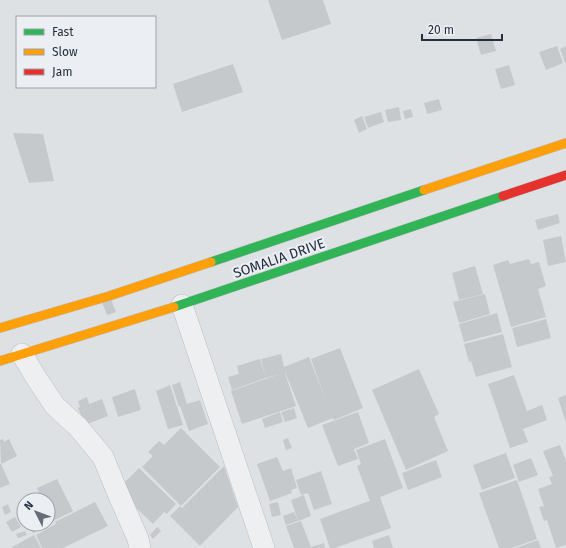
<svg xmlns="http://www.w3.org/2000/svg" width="566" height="548" viewBox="0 0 566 548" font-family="'Fira Sans',sans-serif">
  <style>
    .building { fill: #c6c9cc }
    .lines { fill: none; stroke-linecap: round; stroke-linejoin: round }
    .street-casing { stroke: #bcbfc2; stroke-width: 22 }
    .fast-casing { stroke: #babec2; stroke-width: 10 }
    .slow-casing { stroke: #babec2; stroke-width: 10 }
    .jam-casing { stroke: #babec2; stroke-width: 10 }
    .street { stroke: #edeff1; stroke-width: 21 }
    .fast { stroke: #30b455; stroke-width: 9 }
    .slow { stroke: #ff9f0a; stroke-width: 9 }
    .jam { stroke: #e5322d; stroke-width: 9 }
    .labels { text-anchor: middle; stroke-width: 4; stroke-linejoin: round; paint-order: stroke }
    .street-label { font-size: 14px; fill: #252f3d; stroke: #ebeff4 }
  </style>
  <rect width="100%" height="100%" fill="#dee1e4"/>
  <path class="building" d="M268 0H323L331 24 282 40Z
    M491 34 496 51 481 55 476 38Z
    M557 46 563 63 546 70 539 52Z
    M566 46V65L560 49Z
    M233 64 243 92 182 112 173 84Z
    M509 65 515 85 501 89 495 69Z
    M439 99 442 110 427 114 424 103Z
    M399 107 401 120 388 122 385 110Z
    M411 109 413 117 405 119 403 111Z
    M381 112 384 122 368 128 364 117Z
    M362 116 367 129 359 133 354 120Z
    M13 133 43 134 54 181 29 183Z
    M558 214 560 223 538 230 535 220Z
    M561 236 566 262 548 266 543 240Z
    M529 259 531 264 539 262 546 286 538 289 546 317 511 327 493 265 508 260 510 264Z
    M475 266 483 294 459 300 452 273Z
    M485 294 490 314 459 323 453 302Z
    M111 299 116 312 107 315 102 302Z
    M497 313 502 332 464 342 459 324Z
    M546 319 551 338 517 347 512 328Z
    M503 334 512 367 476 377 471 361 469 362 464 344Z
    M340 348 363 408 334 420 333 418 308 428 285 372V373L296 406 242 424 231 391 280 374 266 378 261 359 281 354 284 367 309 357 326 401 311 359Z
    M260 359 266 378 232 390 228 377 239 374 237 366Z
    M419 369 439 414 434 417 448 451 406 470 372 390Z
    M514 375 527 411 542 405 547 420 523 429 528 442 510 448 488 384Z
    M180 382 187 404 200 400 208 424 189 431 180 406 179 407 172 385Z
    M170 385 183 425 168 429 156 391Z
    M135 389 141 410 118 417 112 397Z
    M566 395V423L558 398Z
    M87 397 89 404 102 399 108 416 85 425 78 408 80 407 78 401Z
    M294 408 297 418 285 422 281 412Z
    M280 412 283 422 265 428 262 419Z
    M358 412 369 443 354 449 358 459 338 466 322 425Z
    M181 428 220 467 181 506 142 467 153 456 148 452 159 441 164 445Z
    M288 438 292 448 286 450 283 440Z
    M3 439 4 442 9 439 17 456 1 464 0 440Z
    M385 439 403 488 370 501 357 466 361 464 356 450Z
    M560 445 566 461V545L556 548 547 520 544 521 539 507 544 506 538 489 552 484 549 477 553 476 543 451Z
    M506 453 515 478 482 490 473 465Z
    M277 457 283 471 291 468 297 488 291 490 292 493 270 501 257 464Z
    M531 458 538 475 519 482 513 465Z
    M436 460 442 477 408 490 402 473Z
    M0 464H1L10 484 0 488Z
    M224 466 238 507 200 546 170 516 180 506 182 508Z
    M139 468 176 504 167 514 164 512 153 524 117 490Z
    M321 471 332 504 314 510 308 493 301 495 296 480Z
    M57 479 73 511 53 521 48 512V500H42L37 488Z
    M517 480 537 539 512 548H499L479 493Z
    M304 495 311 516 298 521 291 500Z
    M380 497 391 528 335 548H330L320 519Z
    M95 502 108 526 63 548H42L36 535 56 524 55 522Z
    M278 502 281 515 272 517 269 504Z
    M8 504 11 512 5 515 2 507Z
    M294 512 298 521 286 525 283 516Z
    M15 517 21 527 12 532 6 522Z
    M301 521 311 547 324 543 325 548H294L286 526Z
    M28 524H38L41 529 33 533Z
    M157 527 161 531 153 539 150 535Z
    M25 531 27 535 18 538 16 534Z
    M34 535 41 548H13L12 546H14Z
    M389 535 393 548H374L372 541Z
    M538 540 541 548H515Z"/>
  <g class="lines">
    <defs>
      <path id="street" d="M182 305 264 548
        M22 354 35 376 55 406 78 427 103 457 117 491 138 539 140 548"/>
      <path id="fast" d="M211 262 424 190
        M174 307 503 196"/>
      <path id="slow" d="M424 190 566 143
        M0 328 109 296 211 262
        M0 361 174 307"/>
      <path id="jam" d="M503 196 566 175"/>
    </defs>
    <use href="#street" class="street-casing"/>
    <use href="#fast" class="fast-casing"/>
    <use href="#slow" class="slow-casing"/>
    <use href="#jam" class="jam-casing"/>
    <use href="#street" class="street"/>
    <use href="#fast" class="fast"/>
    <use href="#slow" class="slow"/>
    <use href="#jam" class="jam"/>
  </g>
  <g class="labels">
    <g class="street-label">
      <text transform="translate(279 258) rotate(-19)" y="5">SOMALIA DRIVE</text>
    </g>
  </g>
  <rect x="16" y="16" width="140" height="72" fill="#ebeff4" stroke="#9ca2ab"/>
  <rect x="24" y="29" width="20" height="6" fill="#30b455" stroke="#9ca2ab"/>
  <text x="52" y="36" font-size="12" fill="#252f3d">Fast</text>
  <rect x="24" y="49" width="20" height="6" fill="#ff9f0a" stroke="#9ca2ab"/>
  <text x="52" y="56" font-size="12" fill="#252f3d">Slow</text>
  <rect x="24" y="69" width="20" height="6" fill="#e5322d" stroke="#9ca2ab"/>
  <text x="52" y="76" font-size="12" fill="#252f3d">Jam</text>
  <g transform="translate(36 512) rotate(312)"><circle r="19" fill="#ebeff4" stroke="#9ca2ab"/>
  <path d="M0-3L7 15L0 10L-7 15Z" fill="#666d77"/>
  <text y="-6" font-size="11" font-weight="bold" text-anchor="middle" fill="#252f3d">N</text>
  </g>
  <path d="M422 34v6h80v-6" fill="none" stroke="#252f3d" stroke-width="2"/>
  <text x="428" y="34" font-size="12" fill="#252f3d" stroke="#ebeff4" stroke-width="3" paint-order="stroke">20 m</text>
</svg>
